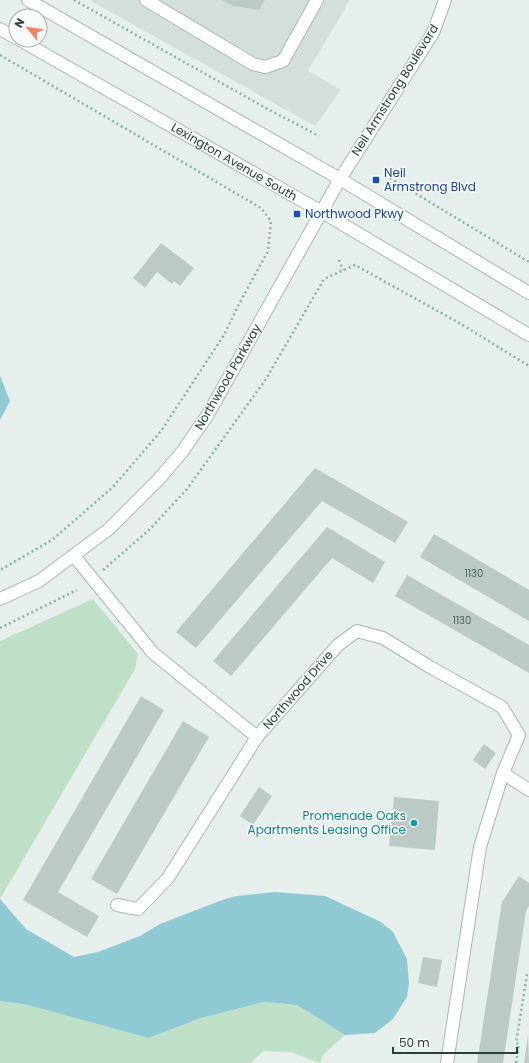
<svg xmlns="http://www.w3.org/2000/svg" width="529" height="1063" viewBox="0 0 529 1063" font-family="Poppins,sans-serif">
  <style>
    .built { fill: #d4dfda }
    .green { fill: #bfe0c8 }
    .water { fill: #8ec9d4 }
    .building { fill: #bbcac4 }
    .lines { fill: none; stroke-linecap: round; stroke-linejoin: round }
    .minor-casing { stroke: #a8b8b2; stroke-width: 14 }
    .path { stroke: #86b3a5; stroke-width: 2.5; stroke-dasharray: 2 3; stroke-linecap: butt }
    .minor { stroke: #fff; stroke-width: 12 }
    .transit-dot { fill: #1a4fb4; stroke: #f7fbf9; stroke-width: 1.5 }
    .culture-dot { fill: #0f9aa8; stroke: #f7fbf9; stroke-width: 1.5 }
    .labels { text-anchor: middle; stroke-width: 3; stroke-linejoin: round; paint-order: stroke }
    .number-label { font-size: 10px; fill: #4a645c }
    .street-label { font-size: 12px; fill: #24423a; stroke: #f7fbf9 }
    .transit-label { font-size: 12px; fill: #164399; stroke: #f7fbf9; text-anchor: start }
    .culture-label { font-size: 12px; fill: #0d838f; stroke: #f7fbf9; text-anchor: end }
  </style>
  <rect width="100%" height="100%" fill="#e6efeb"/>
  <path class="built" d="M89 0H350L308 71 341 90 315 126Z"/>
  <path class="green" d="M93 599 138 654 135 669 0 899V641Z
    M0 1001 28 1005 148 1038 201 1018 264 1002 297 1005 345 1035 323 1055 320 1063 291 1052 264 1051 250 1063H0Z"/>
  <path class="water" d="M0 376 10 401 0 420Z
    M275 892 325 896 381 922 393 932 407 959 409 983 407 997 393 1019 375 1033 345 1035 297 1005 264 1002 201 1018 148 1038 28 1005 0 1001V899L26 929 74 957 98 952 140 936 160 924 225 899 237 896Z"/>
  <path class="building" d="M222 0H265L259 10 233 6Z
    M161 243 194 268 180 286 174 281 172 284 157 272 145 288 133 278Z
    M315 468 408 522 395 543 322 501 196 648 176 632Z
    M327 527 385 562 373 583 332 558 231 676 213 661Z
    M434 534 529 590V621L420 557Z
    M407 575 529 645V673L395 596Z
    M141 696 164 710 58 892 99 916 87 937 23 900Z
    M183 721 209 737 117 894 91 879Z
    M484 744 496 753 485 769 473 760Z
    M259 787 272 796 253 825 240 816Z
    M394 797 439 801 435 850 389 846Z
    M519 876 529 883V906L526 911 503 1063H477L502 902Z
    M423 957 442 960 437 987 418 983Z
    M528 1035 529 1063H524Z"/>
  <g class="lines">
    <defs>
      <path id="minor" d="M28 0 340 179 529 293
        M146 0 253 64 265 67 283 61 317 0
        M0 29 16 38
        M20 40 322 212 529 335
        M74 556 153 653 257 737 338 645 357 631 383 638 430 667 502 707 519 735 503 773
        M0 599 39 581 109 529 159 479 182 452 207 416 340 179 433 33 445 0
        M117 905 138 909 168 878 257 737
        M447 1063 480 847 503 773 529 790"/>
    </defs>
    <use href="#minor" class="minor-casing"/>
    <path class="path" d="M74 0 264 107 319 136
      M0 55 261 208 271 221 268 251 239 304 224 335 161 431 113 487 52 540 0 570
      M390 178 529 262
      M339 260 343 270
      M103 570 149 530 187 489 266 379 324 279 355 265 461 324 529 366
      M0 628 77 590
      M516 1063 519 1044 516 1043 527 974 529 975"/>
    <use href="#minor" class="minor"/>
  </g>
  <g class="transit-dot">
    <rect x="372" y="176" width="8" height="8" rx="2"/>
    <rect x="293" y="210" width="8" height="8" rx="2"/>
  </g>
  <circle class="culture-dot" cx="414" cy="823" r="4"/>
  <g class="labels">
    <g class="number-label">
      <text x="474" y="577">1130</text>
      <text x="462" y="624">1130</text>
    </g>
    <g class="street-label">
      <text transform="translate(395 90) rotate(-58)" y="4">Neil Armstrong Boulevard</text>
      <text transform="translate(234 162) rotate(30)" y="4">Lexington Avenue South</text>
      <text transform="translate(228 377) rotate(-60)" y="4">Northwood Parkway</text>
      <text transform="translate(298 690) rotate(-49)" y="4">Northwood Drive</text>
    </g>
    <g class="transit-label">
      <text x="384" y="177">Neil<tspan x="384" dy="14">Armstrong Blvd</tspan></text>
      <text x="305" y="218">Northwood Pkwy</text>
    </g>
    <g class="culture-label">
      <text x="406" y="820">Promenade Oaks<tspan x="406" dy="14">Apartments Leasing Office</tspan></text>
    </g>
  </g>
  <g transform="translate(28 28) rotate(300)"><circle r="19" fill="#f7fbf9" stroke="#a3b1ad"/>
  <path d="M0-3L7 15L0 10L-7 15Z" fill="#f4845f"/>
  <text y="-6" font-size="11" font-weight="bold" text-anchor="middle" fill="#24423a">N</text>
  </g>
  <path d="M393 1047v6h124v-6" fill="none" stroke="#24423a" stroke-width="2"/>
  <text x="399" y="1047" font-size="12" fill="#24423a" stroke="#f7fbf9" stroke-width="3" paint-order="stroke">50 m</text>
</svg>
